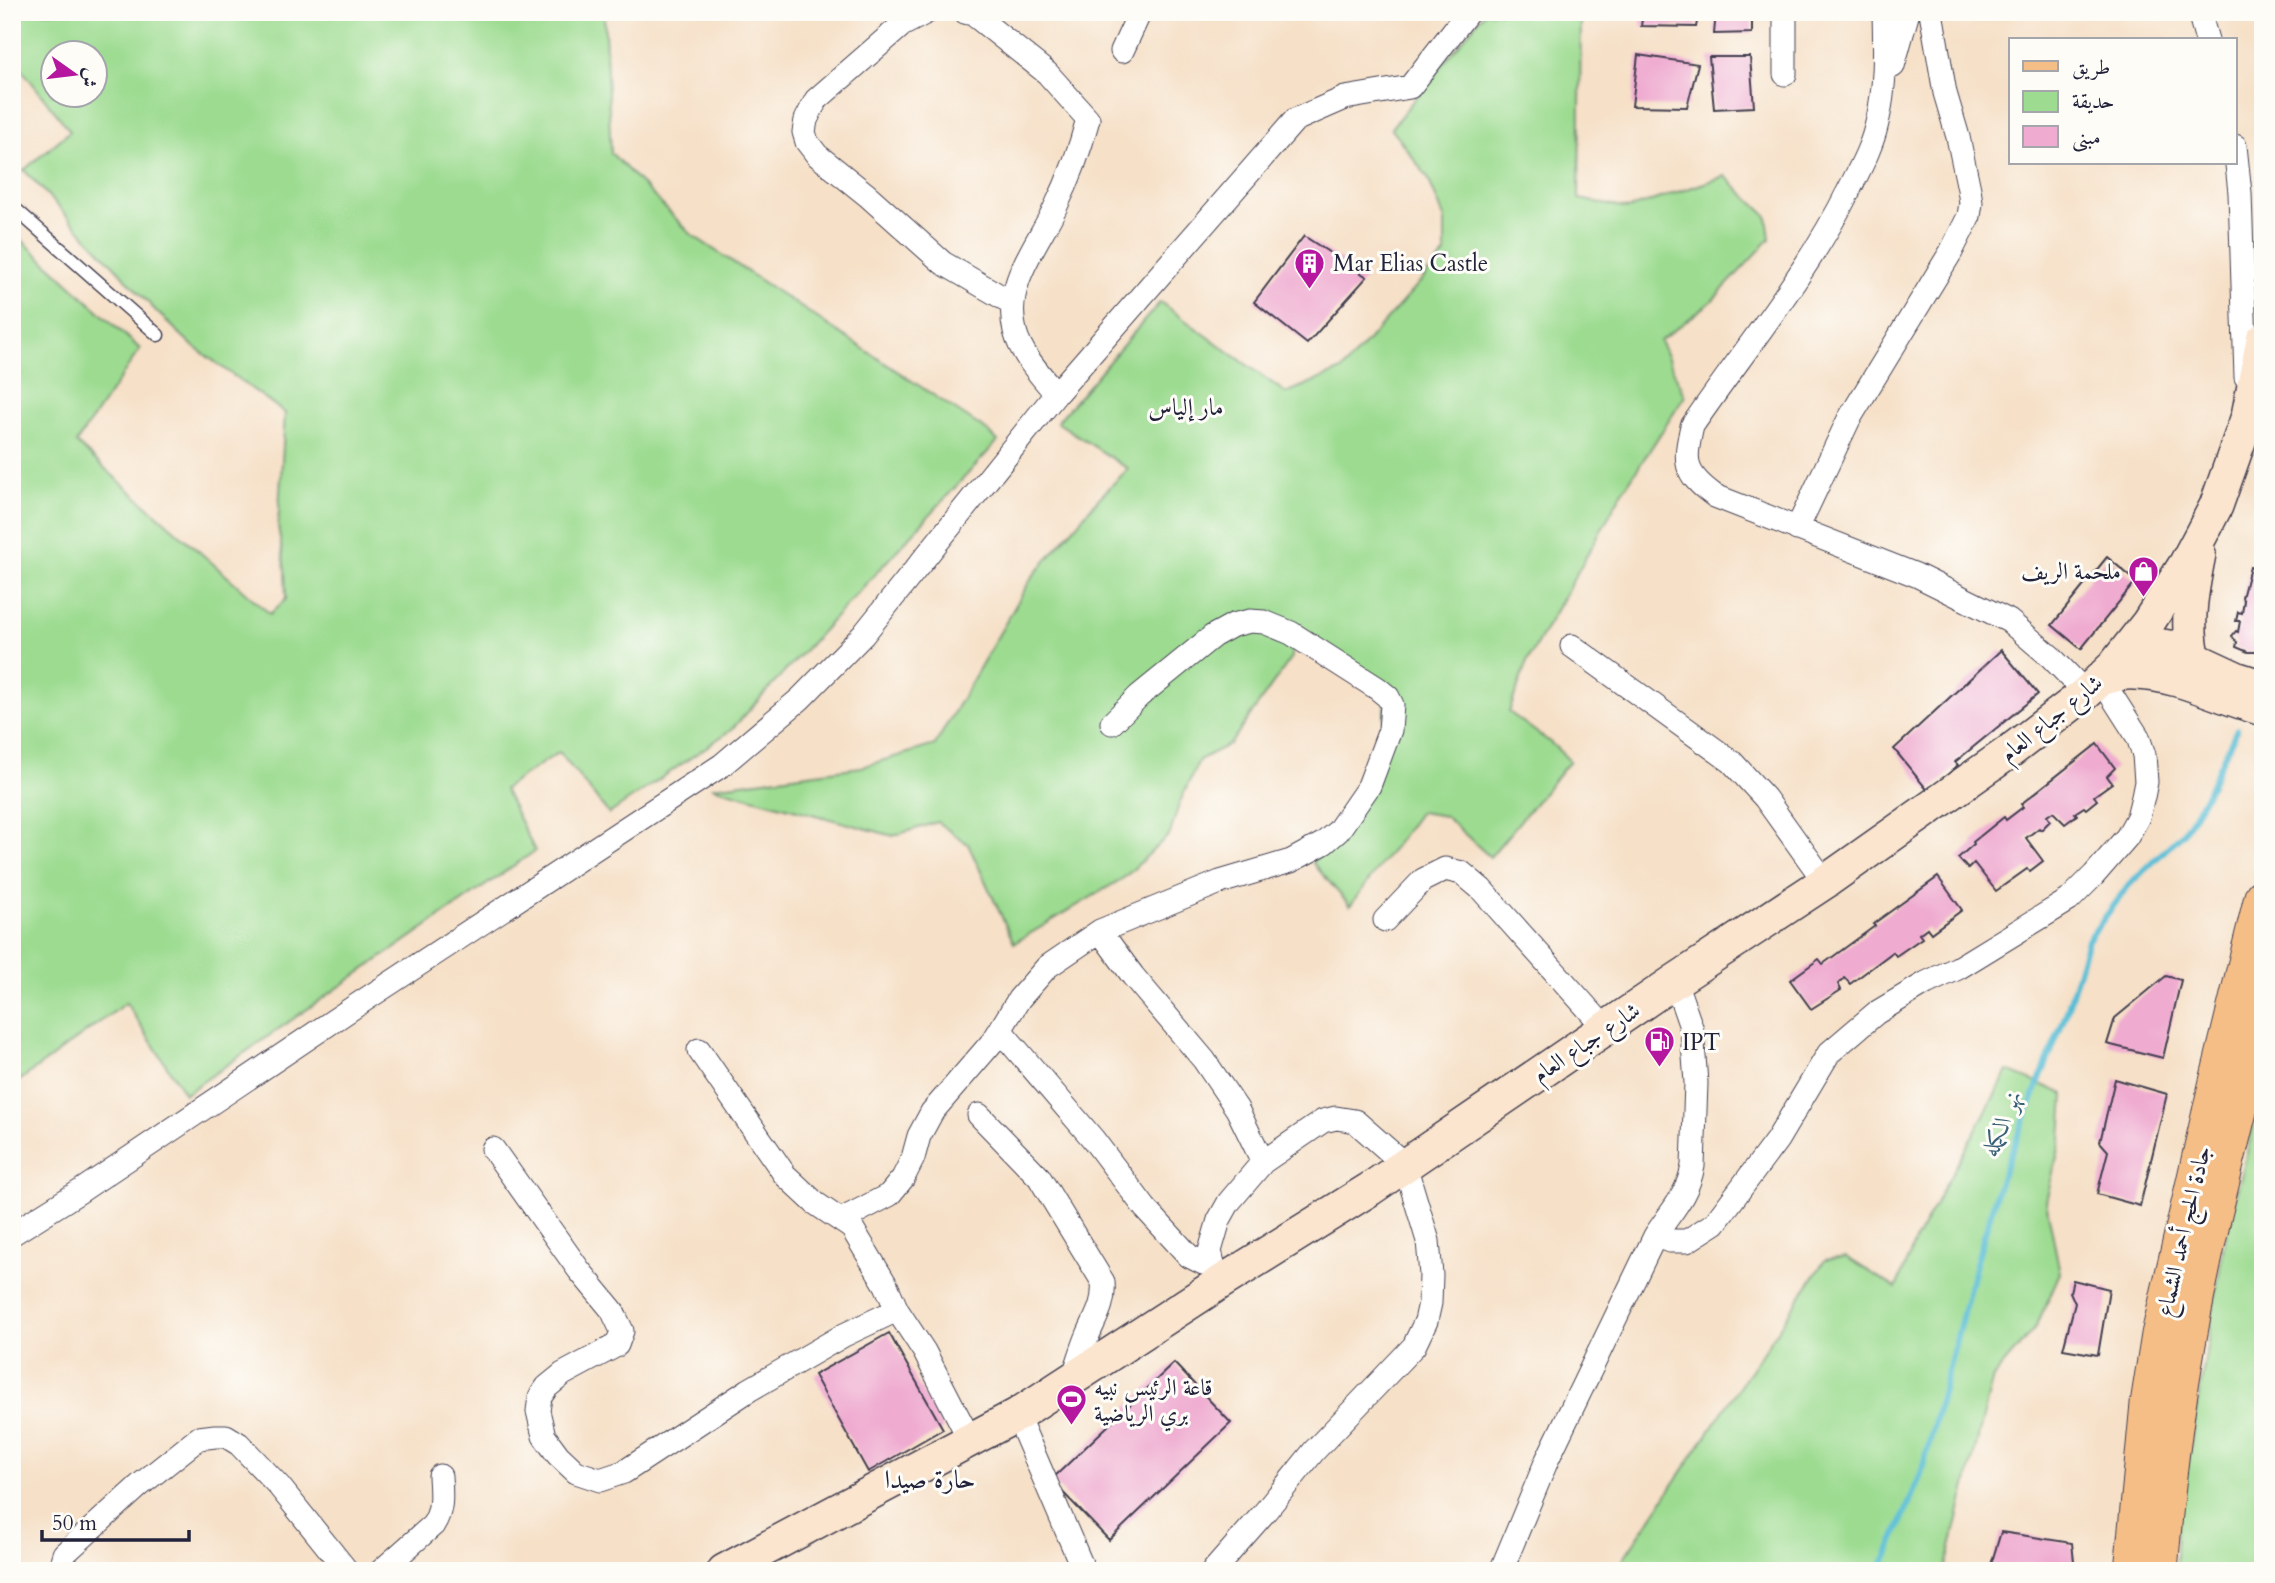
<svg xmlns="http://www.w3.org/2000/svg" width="2275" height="1583" viewBox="0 0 2275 1583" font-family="Cardo,Amiri,serif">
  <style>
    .green { fill: #9cdb90; stroke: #5f7e66; stroke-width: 2; fill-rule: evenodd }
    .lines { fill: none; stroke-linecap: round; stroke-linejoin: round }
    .stream { stroke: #57bdd5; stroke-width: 6 }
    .building { fill: #efabd0 }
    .lane-casing { stroke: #423e50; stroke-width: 15 }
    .street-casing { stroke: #423e50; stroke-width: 25 }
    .secondary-casing { stroke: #423e50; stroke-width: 36 }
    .primary-casing { stroke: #423e50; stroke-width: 39 }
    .lane { stroke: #fff; stroke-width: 12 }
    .street { stroke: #fff; stroke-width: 23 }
    .secondary { stroke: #fbe5cf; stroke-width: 33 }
    .primary { stroke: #f6be87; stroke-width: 37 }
    .labels { text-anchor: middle; stroke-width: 6; stroke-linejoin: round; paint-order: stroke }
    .poi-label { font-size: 23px; fill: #22223b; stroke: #fdfcf7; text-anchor: start }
    .street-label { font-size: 23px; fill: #22223b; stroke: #fdfcf7 }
    .neighbourhood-label { font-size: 24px; fill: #22223b; stroke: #fdfcf7 }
    .water-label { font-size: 24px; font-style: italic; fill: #376079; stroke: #fdfcf7 }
    .quarter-label { font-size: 26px; fill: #22223b; stroke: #fdfcf7 }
  </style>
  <rect width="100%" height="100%" fill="#fdfcf7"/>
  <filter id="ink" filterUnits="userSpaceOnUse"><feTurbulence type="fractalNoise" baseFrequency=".0143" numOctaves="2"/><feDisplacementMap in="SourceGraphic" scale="14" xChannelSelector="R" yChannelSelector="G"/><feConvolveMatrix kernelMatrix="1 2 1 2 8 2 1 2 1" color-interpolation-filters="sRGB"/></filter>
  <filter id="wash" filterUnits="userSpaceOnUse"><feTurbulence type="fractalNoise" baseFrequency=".00686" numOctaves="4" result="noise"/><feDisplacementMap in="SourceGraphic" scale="28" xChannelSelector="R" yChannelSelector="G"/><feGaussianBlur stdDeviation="1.57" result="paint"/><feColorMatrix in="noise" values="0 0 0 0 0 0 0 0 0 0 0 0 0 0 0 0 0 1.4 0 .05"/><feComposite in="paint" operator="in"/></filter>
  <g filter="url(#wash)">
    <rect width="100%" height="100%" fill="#f6e0c7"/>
    <path class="green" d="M12 12H604L611 153 692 235 989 432 998 441 731 730 609 814 559 752 504 789 535 851 185 1094 126 1003 12 1086V231L140 349 76 443 270 614 286 599 285 570 278 526 285 413 193 346 157 312 24 170 70 131 12 57ZM52 52H94V94H52Z
      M1485 12H1581L1579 199 1628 209 1725 176 1767 216 1770 239 1711 302 1660 341 1685 396 1623 491 1527 662 1509 712 1551 743 1570 761 1490 857 1445 816 1420 812 1350 906 1312 862 1344 834 1376 782 1388 687 1293 628 1292 657 1230 744 1199 760 1179 804 1170 834 1125 877 1014 943 968 844 937 822 893 836 712 787 861 767 935 745 1032 577 1099 498 1128 469 1057 422 1160 302 1286 393 1342 370 1445 254V220L1428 178 1391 128Z
      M2008 1071 2064 1094 2061 1140 2046 1201 2060 1273 2036 1327 1993 1377 1945 1571H1615L1825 1260 1846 1257 1896 1288 1916 1239Z
      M2263 1087V1571H2176V1535L2223 1250Z"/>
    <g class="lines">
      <path class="stream" d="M1879 1571 1888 1554 1921 1474 1977 1260 2000 1181 2066 1014 2088 940 2129 885 2183 833 2206 795 2237 729"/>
    </g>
    <g id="blocks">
      <path class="building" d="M1643 12H1699L1696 27 1641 26Z
        M1716 12H1752V33L1714 34Z
        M1638 55 1698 64 1687 107 1632 106Z
        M1709 57H1750L1754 107 1714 109Z
        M1304 236 1367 277 1307 344 1254 302Z
        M2107 557 2136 581 2081 649 2052 625Z
        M2250 567 2263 571 2261 637 2263 645 2256 652H2248L2236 647 2237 643 2232 636 2236 631 2238 632 2240 621H2236L2238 612 2242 613 2244 601 2242 598Z
        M2001 650 2038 694 1955 762 1958 765 1929 792 1894 749Z
        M2097 744 2115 768 2107 776 2112 783 2094 796 2097 800 2086 809 2084 807 2075 813 2077 815 2065 824 2053 812 2047 816 2050 821 2041 830 2039 828 2026 838 2043 861 2030 871 2027 869 1996 891 1974 863 1968 869 1958 858 1974 844 1973 842 2004 817 2006 820 2023 807 2021 804Z
        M1938 877 1962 910 1931 933 1927 928 1919 934 1922 938 1896 956 1893 952 1850 984 1845 978 1838 984 1841 990 1811 1009 1790 980 1819 959 1823 964 1875 926 1873 924Z
        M2166 976 2181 980 2163 1058 2107 1044 2115 1018Z
        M2115 1079 2167 1094 2140 1206 2097 1194 2108 1151 2100 1142Z
        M2073 1280 2109 1289 2098 1355 2063 1349 2075 1303 2070 1292Z
        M889 1333 943 1429 868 1472 814 1375Z
        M1174 1363 1231 1423 1109 1540 1051 1480Z
        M2001 1532 2072 1543 2075 1571H1989Z"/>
    </g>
  </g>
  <g filter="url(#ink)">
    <use href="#blocks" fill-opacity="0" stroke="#423e50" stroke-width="2"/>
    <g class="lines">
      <defs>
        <path id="lane" d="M12 206 158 335"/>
        <path id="street" d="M927 12 902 25 816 100 806 120 804 132 807 142 817 155 867 195 943 263 1012 303
          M965 12 973 14 1047 73 1088 119C1080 149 1070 178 1056 206 1037 246 1003 284 1015 331 1021 355 1041 375 1056 394
          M1785 12V74
          M1884 12C1885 50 1886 86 1877 123 1872 147 1859 170 1848 192 1806 275 1745 349 1692 426 1684 462 1683 473 1715 496L1916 575 2009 621 2051 657 2086 693
          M2199 12 2207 40
          M1122 51 1140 12
          M1893 66 1908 12
          M2235 146 2240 193 2246 377
          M1797 529 1849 419 1951 252 1969 216 1971 203 1969 189 1958 137 1945 93 1931 12
          M1572 646 1732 762 1765 798 1825 882
          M1385 920 1423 880 1445 869 1462 873 1481 889 1606 1029
          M1100 931 1133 976 1204 1060 1237 1109 1263 1162
          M1675 981 1692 1030 1696 1083 1693 1166C1687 1197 1671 1211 1655 1236L1670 1241H1687L1715 1223 1777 1140 1829 1053 1876 1013 1926 983 1958 968 2069 900 2094 875 2127 837 2138 817 2143 797 2146 782 2144 755 2138 737 2101 679
          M1000 1030 1093 1139 1145 1208 1189 1256 1203 1263 1212 1264
          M699 1050 785 1175 815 1203 852 1228 886 1285 897 1310
          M979 1115 1039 1177 1103 1282C1105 1304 1096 1316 1088 1335 1082 1349 1078 1364 1073 1378
          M493 1149 579 1270 612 1310 622 1331 617 1345 563 1374 547 1387 540 1397 538 1411 544 1436 558 1455 576 1472 600 1480 624 1472 749 1390 844 1335 897 1310 924 1351 970 1440
          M841 1220 889 1195 903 1178 913 1158 919 1136 932 1112 994 1040 1019 999 1047 967 1100 931 1220 882 1291 861 1324 843 1338 831 1369 786 1390 730 1392 705 1388 697 1377 688 1291 633 1264 622 1250 621 1233 625 1213 636 1139 696 1112 723
          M12 1234 79 1192 354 1007 722 765 800 699 863 635 1056 394 1295 120 1345 98 1410 87 1468 12
          M1017 1415 1084 1571
          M59 1571 64 1554 140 1485 199 1438 215 1436H226L239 1444 279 1486 347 1571
          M381 1571 433 1525C443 1510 441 1494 440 1476
          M1213 1571 1264 1513 1314 1451 1414 1346 1426 1321 1430 1303 1431 1275 1428 1241 1405 1165 1355 1121 1336 1118 1323 1121 1263 1162 1229 1202 1219 1220 1210 1251 1218 1284
          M1501 1571 1547 1460 1655 1236"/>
        <path id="secondary" d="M2131 645 2150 644 2169 647 2238 679 2263 687
          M2194 659C2185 624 2192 589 2199 554
          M2101 679C2112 676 2123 672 2134 673 2176 673 2222 698 2263 709
          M724 1571 1017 1415 1218 1284 1370 1189 1675 981 1825 882 2009 752 2086 693 2114 666 2148 623 2186 563 2202 533 2216 506 2248 416 2263 340"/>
        <path id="primary" d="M2133 1571 2149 1404 2160 1335 2217 1086 2263 897
          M2159 1571C2165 1493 2174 1415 2188 1338 2207 1228 2236 1120 2263 1011"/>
      </defs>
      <use href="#lane" class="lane-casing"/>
      <use href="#street" class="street-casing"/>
      <use href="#secondary" class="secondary-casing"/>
      <use href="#primary" class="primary-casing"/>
      <use href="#lane" class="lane"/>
      <use href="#street" class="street"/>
      <use href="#secondary" class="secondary"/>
      <use href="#primary" class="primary"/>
    </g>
  </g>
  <defs>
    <symbol id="building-pin" viewBox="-11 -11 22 30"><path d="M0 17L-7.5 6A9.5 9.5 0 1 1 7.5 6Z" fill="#b5179e" stroke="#fdfcf7"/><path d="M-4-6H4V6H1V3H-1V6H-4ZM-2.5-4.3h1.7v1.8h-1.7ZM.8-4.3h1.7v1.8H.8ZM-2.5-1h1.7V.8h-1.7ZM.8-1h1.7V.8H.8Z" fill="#fff"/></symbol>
    <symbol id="shop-pin" viewBox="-11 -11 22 30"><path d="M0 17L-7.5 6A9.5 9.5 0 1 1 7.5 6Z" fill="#b5179e" stroke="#fdfcf7"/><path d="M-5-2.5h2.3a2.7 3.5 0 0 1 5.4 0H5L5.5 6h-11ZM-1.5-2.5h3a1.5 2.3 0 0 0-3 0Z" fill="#fff"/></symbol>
    <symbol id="fuel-pin" viewBox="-11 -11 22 30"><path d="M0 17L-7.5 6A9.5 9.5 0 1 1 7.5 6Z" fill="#b5179e" stroke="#fdfcf7"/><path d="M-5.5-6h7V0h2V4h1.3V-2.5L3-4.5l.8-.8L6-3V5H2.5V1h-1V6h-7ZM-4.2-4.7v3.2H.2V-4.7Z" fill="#fff"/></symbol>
    <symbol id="stadium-pin" viewBox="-11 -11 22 30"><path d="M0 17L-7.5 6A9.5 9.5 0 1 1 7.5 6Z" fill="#b5179e" stroke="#fdfcf7"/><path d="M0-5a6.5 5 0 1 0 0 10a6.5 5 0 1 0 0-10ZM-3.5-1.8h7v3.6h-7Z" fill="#fff"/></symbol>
  </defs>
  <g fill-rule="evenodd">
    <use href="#building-pin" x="1292" y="246" width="35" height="47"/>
    <use href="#shop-pin" x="2126" y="554" width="35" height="47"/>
    <use href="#fuel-pin" x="1642" y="1024" width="35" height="47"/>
    <use href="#stadium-pin" x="1054" y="1382" width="35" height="47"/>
  </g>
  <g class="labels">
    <g class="poi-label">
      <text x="1333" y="271">Mar Elias Castle</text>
      <text x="2121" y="579" text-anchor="end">ملحمة الريف</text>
      <text x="1682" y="1050">IPT</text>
      <text x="1094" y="1395">قاعة الرئيس نبيه<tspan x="1094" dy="26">بري الرياضية</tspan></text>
    </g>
    <g class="street-label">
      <text transform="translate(2051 718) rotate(-39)" y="8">شارع جباع العام</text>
      <text transform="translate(1586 1042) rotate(-34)" y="8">شارع جباع العام</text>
      <text transform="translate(2183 1231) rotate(-77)" y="8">جادة الحج أحمد الشماع</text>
    </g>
    <g class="neighbourhood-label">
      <text x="1186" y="415">مار إلياس</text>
    </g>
    <g class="water-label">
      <text transform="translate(2002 1123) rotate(-69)" y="8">نهر الكمله</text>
    </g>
    <g class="quarter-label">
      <text x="930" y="1488">حارة صيدا</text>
    </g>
  </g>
  <rect width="2275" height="1583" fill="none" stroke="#fdfcf7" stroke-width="42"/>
  <rect x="2009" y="38" width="228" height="126" fill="#fdfcf7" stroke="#a5a5ac" stroke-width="2"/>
  <rect x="2023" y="61" width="35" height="10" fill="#f6be87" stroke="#a5a5ac" stroke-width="2"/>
  <text x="2072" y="74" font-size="21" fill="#22223b">طريق</text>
  <rect x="2023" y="91" width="35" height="21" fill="#9cdb90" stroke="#a5a5ac" stroke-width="2"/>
  <text x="2072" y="108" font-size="21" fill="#22223b">حديقة</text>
  <rect x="2023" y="126" width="35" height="21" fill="#efabd0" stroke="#a5a5ac" stroke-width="2"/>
  <text x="2072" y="144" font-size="21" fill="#22223b">مبنى</text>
  <g transform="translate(74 74) rotate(104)"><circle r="33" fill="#fdfcf7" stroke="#a5a5ac" stroke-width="2"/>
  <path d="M0-5L12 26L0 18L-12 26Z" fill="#b5179e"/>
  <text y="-10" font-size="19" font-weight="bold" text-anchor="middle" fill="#22223b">ش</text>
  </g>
  <path d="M42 1530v10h147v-10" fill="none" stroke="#22223b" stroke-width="3.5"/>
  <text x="52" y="1530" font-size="21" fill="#22223b" stroke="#fdfcf7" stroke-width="5" paint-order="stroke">50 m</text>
</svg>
